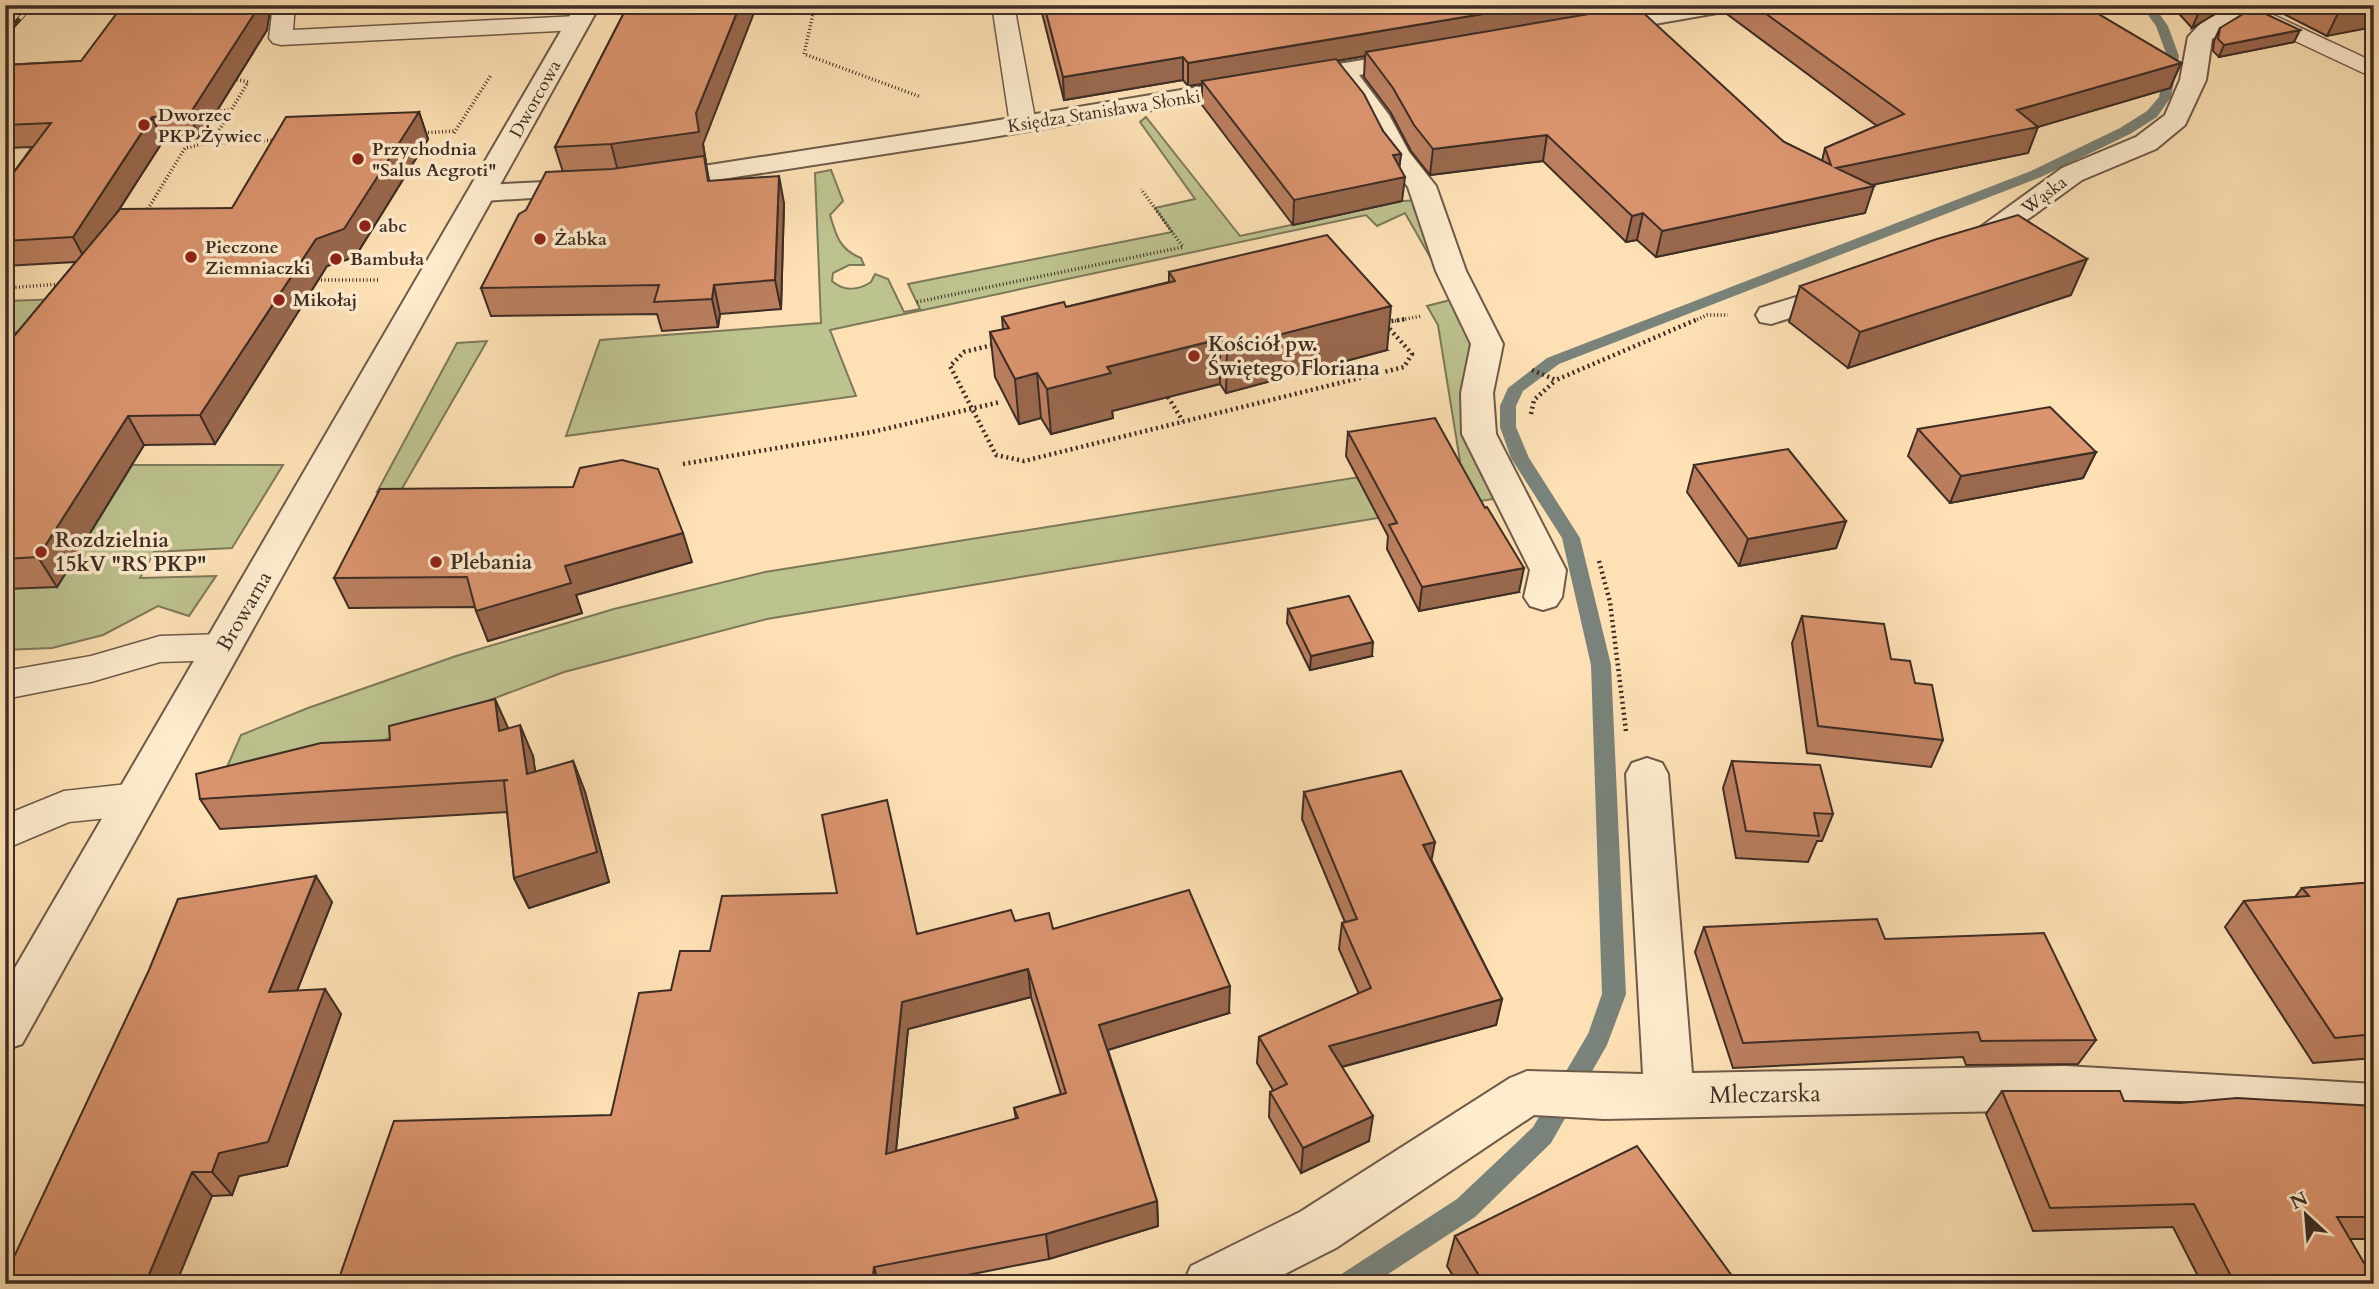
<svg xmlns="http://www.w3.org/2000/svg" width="2379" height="1289" viewBox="0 0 2379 1289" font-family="Cardo,serif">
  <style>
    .green { fill: #bdc38f; stroke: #7d785a; stroke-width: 2 }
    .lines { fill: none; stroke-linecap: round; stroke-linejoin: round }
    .stream { fill: #79837b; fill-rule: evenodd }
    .service-casing { stroke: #6d5a49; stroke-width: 3 }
    .minor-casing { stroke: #6d5a49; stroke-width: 4 }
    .tertiary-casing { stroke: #6d5a49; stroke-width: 4 }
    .path-far1 { stroke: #3d2d25; stroke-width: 3.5; stroke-dasharray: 1 2.5; stroke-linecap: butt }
    .path { stroke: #3d2d25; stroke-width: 4.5; stroke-dasharray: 2 3.5; stroke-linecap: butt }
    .service { fill: #feecce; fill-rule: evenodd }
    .minor { fill: #feecce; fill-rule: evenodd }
    .tertiary { fill: #feecce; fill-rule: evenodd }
    .rail-casing { stroke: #3d2d25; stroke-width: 5 }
    .rail { stroke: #feecce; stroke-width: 3.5; stroke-dasharray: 11; stroke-linecap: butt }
    .wall { fill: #bb7f5f; stroke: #3d2d25; stroke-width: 2; fill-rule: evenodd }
    .shaded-wall { fill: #99684d; stroke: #3d2d25; stroke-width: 2 }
    .building { fill: #da946e; stroke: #3d2d25; stroke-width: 2; fill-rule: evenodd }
    .poi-dot { fill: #8f2418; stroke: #feecce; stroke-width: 2.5 }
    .labels { text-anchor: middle; stroke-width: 7; stroke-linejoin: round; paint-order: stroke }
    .far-street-label { font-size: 18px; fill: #3d2d25; stroke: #feecce }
    .far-poi-label { font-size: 18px; font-weight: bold; fill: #3d2d25; stroke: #feecce; text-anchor: start }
    .poi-label { font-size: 21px; font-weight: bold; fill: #3d2d25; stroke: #feecce; text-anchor: start }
    .street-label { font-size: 21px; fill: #3d2d25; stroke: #feecce }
    .near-street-label { font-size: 24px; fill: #3d2d25; stroke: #feecce }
  </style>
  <rect width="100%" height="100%" fill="#fde1b4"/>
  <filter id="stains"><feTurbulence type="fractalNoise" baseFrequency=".00286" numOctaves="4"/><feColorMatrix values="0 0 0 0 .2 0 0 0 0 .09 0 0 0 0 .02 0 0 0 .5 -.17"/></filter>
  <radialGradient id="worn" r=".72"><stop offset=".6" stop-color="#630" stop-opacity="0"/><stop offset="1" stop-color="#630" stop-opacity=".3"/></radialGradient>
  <path class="green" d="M1146 117 1240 236 1402 201 1426 200 1471 308 1478 459 1493 499 767 619 564 672 210 806 241 735 308 708 456 656 614 609 765 572 1460 461 1438 325 1427 306 1454 299 1405 213 1377 226 1366 215 830 330 856 396 566 436 600 340 821 323 815 173 831 170 843 201 830 215C836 236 840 250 861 258L864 265H849L833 273 832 281C844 292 859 290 871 282L875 274 888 279 904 312 920 309 908 284 1172 232 1155 208 1195 199 1140 122Z
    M64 299 45 330 5 333V301Z
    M487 341 400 492H377L457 343Z
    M132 465H283L232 548 154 552 140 578 216 576 189 616 158 606 103 635 52 648 5 650V589L57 586Z"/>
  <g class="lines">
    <path class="stream" d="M2141 5H2153L2168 26 2179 56 2171 97 2157 117 2130 134 2041 177 1559 364 1523 391 1516 406V427L1529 458 1580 538 1611 665 1626 994 1607 1045 1551 1143 1475 1217 1373 1284H1336L1340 1275 1457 1199 1533 1127 1588 1034 1602 994 1591 665 1562 538 1511 458 1500 427V406L1508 388 1547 358 2031 171 2120 128 2147 111 2159 97 2167 56 2156 26Z"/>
    <defs>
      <path id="service" d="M273 5H295L293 30 578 16 586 18 590 23 586 28 578 30 281 45 273 43 269 38Z
        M992 5H1014L1036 124 1032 129 1023 132 1014 129 1010 124Z
        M2252 5 2374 62V78L2244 17 2241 12 2244 7Z
        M224 634 237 638 242 647 237 656 224 660 160 662 91 682 5 699V671L91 656 160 636Z
        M137 783 151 788 157 799 151 810 137 815 69 822 5 849V815L64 791Z"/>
      <path id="minor" d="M1680 5H1735L1731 10 1723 12 1597 34 1588 32 1585 27 1588 22 1597 20Z
        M2234 5H2264L2260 10 2212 39 2206 80 2185 125 2156 149 2082 180 1984 251 1974 254 1964 251 1959 245 1964 239 2062 168 2136 137 2165 115 2180 80 2188 37 2201 23Z
        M1417 51 1426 53 1429 58 1426 63 1359 75 1389 115 1409 152 1436 186 1466 271 1503 344 1493 393 1496 434 1566 570 1562 597 1556 606 1543 610 1530 606 1524 597 1530 570 1462 434 1461 393 1471 344 1436 271 1408 187 1383 154 1364 116 1336 79 975 140 658 189 648 187 644 181 648 175 658 173 975 124Z
        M587 180 597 182 601 188 597 194 483 201 473 199 469 193 473 187 483 185Z
        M1842 283 1853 286 1857 292 1853 298 1771 324 1760 322 1756 315 1760 308Z
        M1647 758 1662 763 1668 774 1692 1073 2065 1066 2374 1084V1128L2065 1110 1604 1119 1534 1115 1336 1248 1265 1284H1183L1191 1266 1300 1212 1510 1078 1527 1071 1643 1074 1626 774 1632 763Z"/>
      <path id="tertiary" d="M576 5H600L22 1044 5 1050V985Z"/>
    </defs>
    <use href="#service" class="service-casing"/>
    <use href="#minor" class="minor-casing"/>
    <use href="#tertiary" class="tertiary-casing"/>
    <path class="path-far1" d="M815 5 804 54 921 97
      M217 111 230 110
      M421 133 455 131
      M454 133 491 75
      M212 142 248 82 234 79
      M146 212 185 148 202 144 276 140
      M314 280H379
      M5 283 10 276
      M5 288 60 284
      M917 302 1183 247 1141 189
      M1092 321 1307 268 1343 276 1382 321
      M1395 321 1422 316
      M1694 321 1707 315H1728"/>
    <path class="path" d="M1099 319 964 352 950 366 996 455 1024 461 1404 367 1412 354 1381 319
      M1386 322 1405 319
      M1532 370 1556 380 1698 319
      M1168 397 1183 421
      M1531 414 1534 400 1556 380
      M683 464 872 432 1000 402
      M1599 561 1610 602 1626 731"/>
    <use href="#service" class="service"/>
    <use href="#minor" class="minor"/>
    <use href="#tertiary" class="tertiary"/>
    <defs>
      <path id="rail" d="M5 35 32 5"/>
    </defs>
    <use href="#rail" class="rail-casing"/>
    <use href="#rail" class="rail"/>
  </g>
  <path class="wall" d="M380 5H447L445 9 382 12Z
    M628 5 703 144 709 181 784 203 781 309 720 314 718 327 662 331 657 314 491 316 481 288 526 210 563 172 555 147Z
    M1040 5H1615V10L1784 142 1822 161 1825 148 1877 126 1727 14 1729 5H2083L2181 63 2170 88 2037 127 2028 153 1871 185 1865 213 1656 257 1637 240 1626 242 1543 161 1430 175 1411 151 1391 113 1364 77 1365 56 1338 61 1383 131 1401 154 1399 167 1402 201 1293 225 1202 105V84L1188 86 1183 80 1064 100Z
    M2171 5H2229L2192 28Z
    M2266 5H2374L2327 36Z
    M2220 28 2294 42 2219 57 2213 51 2214 41Z
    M267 30 200 138 163 141 117 213 232 208 419 112 428 139 355 257 327 266 215 444 144 445 57 587 5 589V347L76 262 5 266V184L32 147 5 148V65L81 61Z
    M1169 272 1387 350 1226 393 1220 384 1112 411 1113 418 1051 434 1041 418 1019 424 995 377 990 332 1003 330 1002 317 1066 307 1169 282Z
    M1800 286 2071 295 1848 368 1789 322Z
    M1918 429 2096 452 2083 478 1950 503 1908 456Z
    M1348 432 1519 592 1419 611 1387 549 1388 536 1346 456Z
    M1694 465 1846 521 1836 548 1739 566 1687 492Z
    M692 562 576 595 582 613 488 641 475 607 349 608 334 578Z
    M1288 609 1372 656 1310 670 1287 623Z
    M1802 616 1891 659 1915 683 1943 740 1931 767 1807 753 1792 643Z
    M508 728 533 756 535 772 573 761 585 792 609 882 529 908 514 878 507 812 220 829 200 799 390 740Z
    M1732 761 1833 814 1822 841H1817L1808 862 1736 858 1723 788Z
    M1304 792 1432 861 1502 999 1496 1025 1342 1067 1369 1141 1301 1173 1269 1117 1270 1092 1273 1090 1257 1063 1259 1037 1359 994 1339 949 1342 923 1345 922 1302 819Z
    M2374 882V1058L2313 1063 2225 927 2244 901 2295 897 2302 888Z
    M332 902 297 991 341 1014 287 1166 239 1176 232 1195 212 1196 5 1284Z
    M1015 921 1053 929 1229 1013 1108 1050 1157 1201 1158 1226 1049 1259 922 1284H337L611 1115 671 990 710 951 917 934ZM1031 997 1061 1094 1014 1108 1016 1119 896 1151 908 1029Z
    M1704 927 1885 939 2096 1040 2078 1064 1966 1065 1963 1057 1733 1068 1695 952Z
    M2002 1091 2124 1101 2374 1106V1239H2350L2374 1284H2202L2173 1227 2033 1231 1986 1114Z
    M1455 1236 1738 1284H1458L1447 1266Z"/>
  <path class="shaded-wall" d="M259 5H271L267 30 200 138 189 115Z
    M740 5H757L703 144 706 163H705L710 184 619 175 611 144 696 113Z
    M1537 5H1615L1614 14 1366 52 1365 56 1203 83 1202 81V84L1188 86V63Z
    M2202 5H2229L2192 28Z
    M2342 5H2374V27L2327 36Z
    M2300 30 2294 42 2219 57 2224 45Z
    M1183 57V80L1064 100 1063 77Z
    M2181 63 2170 88 2031 129 2038 127 2028 153 1828 194 1836 168 2017 110Z
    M419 112 428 139 355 257 327 266 215 444 200 415 316 239Z
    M152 117 163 141 86 261 73 237Z
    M1547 135 1543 161 1430 175 1433 149Z
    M1401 154 1398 178 1405 177 1402 201 1293 225 1294 200 1393 155Z
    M779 176 784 203 781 309 775 280Z
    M1874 186 1865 213 1656 257 1662 231Z
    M1643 213 1637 240 1626 242 1632 216Z
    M2087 259 2071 295 1848 368 1860 332Z
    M714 285 720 314 718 327 712 299Z
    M1391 306 1387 350 1226 393 1227 348Z
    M1220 339V384L1112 411 1113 418 1051 434 1047 389 1107 367Z
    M1037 373 1041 418 1019 424 1015 379Z
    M128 416 144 445 57 587 38 557Z
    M2096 452 2083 478 1950 503 1961 476Z
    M1846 521 1836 548 1739 566 1748 539Z
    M683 533 692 562 576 595 582 613 488 641 476 611 565 566Z
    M1524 568 1519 592 1419 611 1422 587Z
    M1373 642 1372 656 1310 670 1311 656Z
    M495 699 509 730 499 731Z
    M520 725 533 756 540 805 527 774Z
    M573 761 585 792 609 882 529 908 514 878Z
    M1435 842 1430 868 1423 845Z
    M316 876 332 902 287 1016 269 992Z
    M1028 969 1031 997 908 1029 893 1180 886 1154 902 1002Z
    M1230 986 1229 1013 1101 1052 1099 1025Z
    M325 989 341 1014 287 1166 239 1176 232 1195 212 1172 219 1153Z
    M1502 999 1496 1025 1326 1071 1329 1046Z
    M1373 1116 1369 1141 1301 1173 1303 1148Z
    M192 1172 212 1196 176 1284H145Z
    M1157 1201 1158 1226 1049 1259 1046 1234Z
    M874 1267 879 1284H872Z"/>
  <path class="building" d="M123 5H259L258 8 189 115 152 117 73 237 5 241V184L51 123 5 125V65L81 61Z
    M628 5H740L696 113 699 132 611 144 555 147Z
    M1044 5H1537L1188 63 1183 57 1063 77Z
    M1754 5H2083L2181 63 2017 110 2038 127 1836 168 1874 186 1662 231 1643 213 1632 216 1547 135 1433 149 1414 125 1393 88 1366 52 1636 6 1784 142 1831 165 1825 148 1904 114Z
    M2253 8 2300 30 2224 45 2218 39 2220 28Z
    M1336 59 1364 94 1383 131 1401 154 1393 155 1405 177 1294 200 1202 81Z
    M419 112 344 229 316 239 200 415 128 416 38 557 5 559V347L120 209 232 208 286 117Z
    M704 156 708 181 779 176 775 280 714 285 712 299 654 302 659 285 481 288 519 214 526 210 546 172 612 169Z
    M2018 215 2087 259 1860 332 1800 286 1937 239Z
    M1327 235 1391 306 1227 348 1220 339 1107 367 1111 373 1047 389 1037 373 1015 379 990 332 1009 328 1002 317 1064 302 1066 307 1175 281 1169 272Z
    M2050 407 2096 452 1961 476 1918 429Z
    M1435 418 1485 508 1487 507 1524 568 1422 587 1389 525 1397 523 1348 432Z
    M1788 449 1846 521 1748 539 1694 465Z
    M622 460 658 469 683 533 565 566 571 583 476 611 467 577 334 578 380 489 573 487 580 468Z
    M1349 596 1373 642 1311 656 1288 609Z
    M1802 616 1884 624 1891 659 1910 661 1915 683 1932 685 1943 740 1818 726Z
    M495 699 499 731 520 725 527 774 573 761 597 852 514 878 504 781 508 780 200 799 196 774 321 743 390 740 389 726Z
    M1732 761 1820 765 1833 814 1814 813 1819 836 1746 831Z
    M1401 771 1435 842 1423 845 1502 999 1329 1046 1373 1116 1303 1148 1270 1092 1287 1084 1259 1037 1371 988 1342 923 1357 919 1304 792Z
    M887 800 917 934 1011 910 1015 921 1049 913 1053 929 1189 890 1230 986 1099 1025 1157 1201 1046 1234 874 1267 872 1284H337L394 1121 611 1115 639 993 671 990 680 951H710L722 896 837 893 822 815ZM1028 969 1066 1093 1014 1108 1018 1118 886 1154 902 1002Z
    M316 876 269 992 325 989 268 1142 219 1153 212 1172H192L145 1284H5V1276L149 970 178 899Z
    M2374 882V1034L2335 1038 2244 901 2309 896 2302 888Z
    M1877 919 1885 939 2044 933 2096 1040 1981 1041 1978 1032 1743 1043 1704 927Z
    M2002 1091H2120L2124 1101 2180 1103 2237 1098 2374 1106V1217H2337L2374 1280V1284H2235L2194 1204 2050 1208Z
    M1637 1146 1738 1284H1484L1455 1236Z"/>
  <g class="poi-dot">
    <circle cx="144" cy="125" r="7"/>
    <circle cx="358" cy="159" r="7"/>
    <circle cx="365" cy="226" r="7"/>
    <circle cx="540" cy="239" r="7"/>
    <circle cx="191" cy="257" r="7"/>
    <circle cx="336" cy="259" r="7"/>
    <circle cx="279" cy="300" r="7"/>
    <circle cx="1194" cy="356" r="7"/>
    <circle cx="41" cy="552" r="7"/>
    <circle cx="436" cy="562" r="7"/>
  </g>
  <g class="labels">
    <g class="far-street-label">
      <text transform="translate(535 99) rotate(-61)" y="6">Dworcowa</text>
      <text transform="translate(1104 111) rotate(-9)" y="6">Księdza Stanisława Słonki</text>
      <text transform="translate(2044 195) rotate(-37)" y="6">Wąska</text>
    </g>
    <g class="far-poi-label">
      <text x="158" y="121">Dworzec<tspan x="158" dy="21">PKP Żywiec</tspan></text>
      <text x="372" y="155">Przychodnia<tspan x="372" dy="21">"Salus Aegroti"</tspan></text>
      <text x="379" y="232">abc</text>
      <text x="554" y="245">Żabka</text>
      <text x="205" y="253">Pieczone<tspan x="205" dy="21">Ziemniaczki</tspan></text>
      <text x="350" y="265">Bambuła</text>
      <text x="293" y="306">Mikołaj</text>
    </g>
    <g class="poi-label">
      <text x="1208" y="351">Kościół pw.<tspan x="1208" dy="24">Świętego Floriana</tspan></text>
      <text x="55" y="547">Rozdzielnia<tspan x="55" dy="24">15kV "RS PKP"</tspan></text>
      <text x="450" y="569">Plebania</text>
    </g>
    <g class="street-label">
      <text transform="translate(244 611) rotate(-60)" y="7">Browarna</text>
    </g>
    <g class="near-street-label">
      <text transform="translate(1765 1094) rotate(-1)" y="8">Mleczarska</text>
    </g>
  </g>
  <rect width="2379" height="1289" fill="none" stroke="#fde1b4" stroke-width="28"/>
  <rect x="7" y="7" width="2365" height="1275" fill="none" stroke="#3d2d25" stroke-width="3.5"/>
  <rect x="14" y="14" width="2351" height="1261" fill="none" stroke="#3d2d25" stroke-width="2"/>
  <g transform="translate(2306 1215) rotate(334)" stroke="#feecce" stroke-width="5" paint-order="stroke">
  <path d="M0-5L12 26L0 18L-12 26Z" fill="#3d2d25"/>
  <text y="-10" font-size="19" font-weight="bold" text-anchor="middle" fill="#3d2d25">N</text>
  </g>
  <rect width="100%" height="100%" filter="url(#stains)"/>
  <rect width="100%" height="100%" fill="url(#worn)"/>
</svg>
